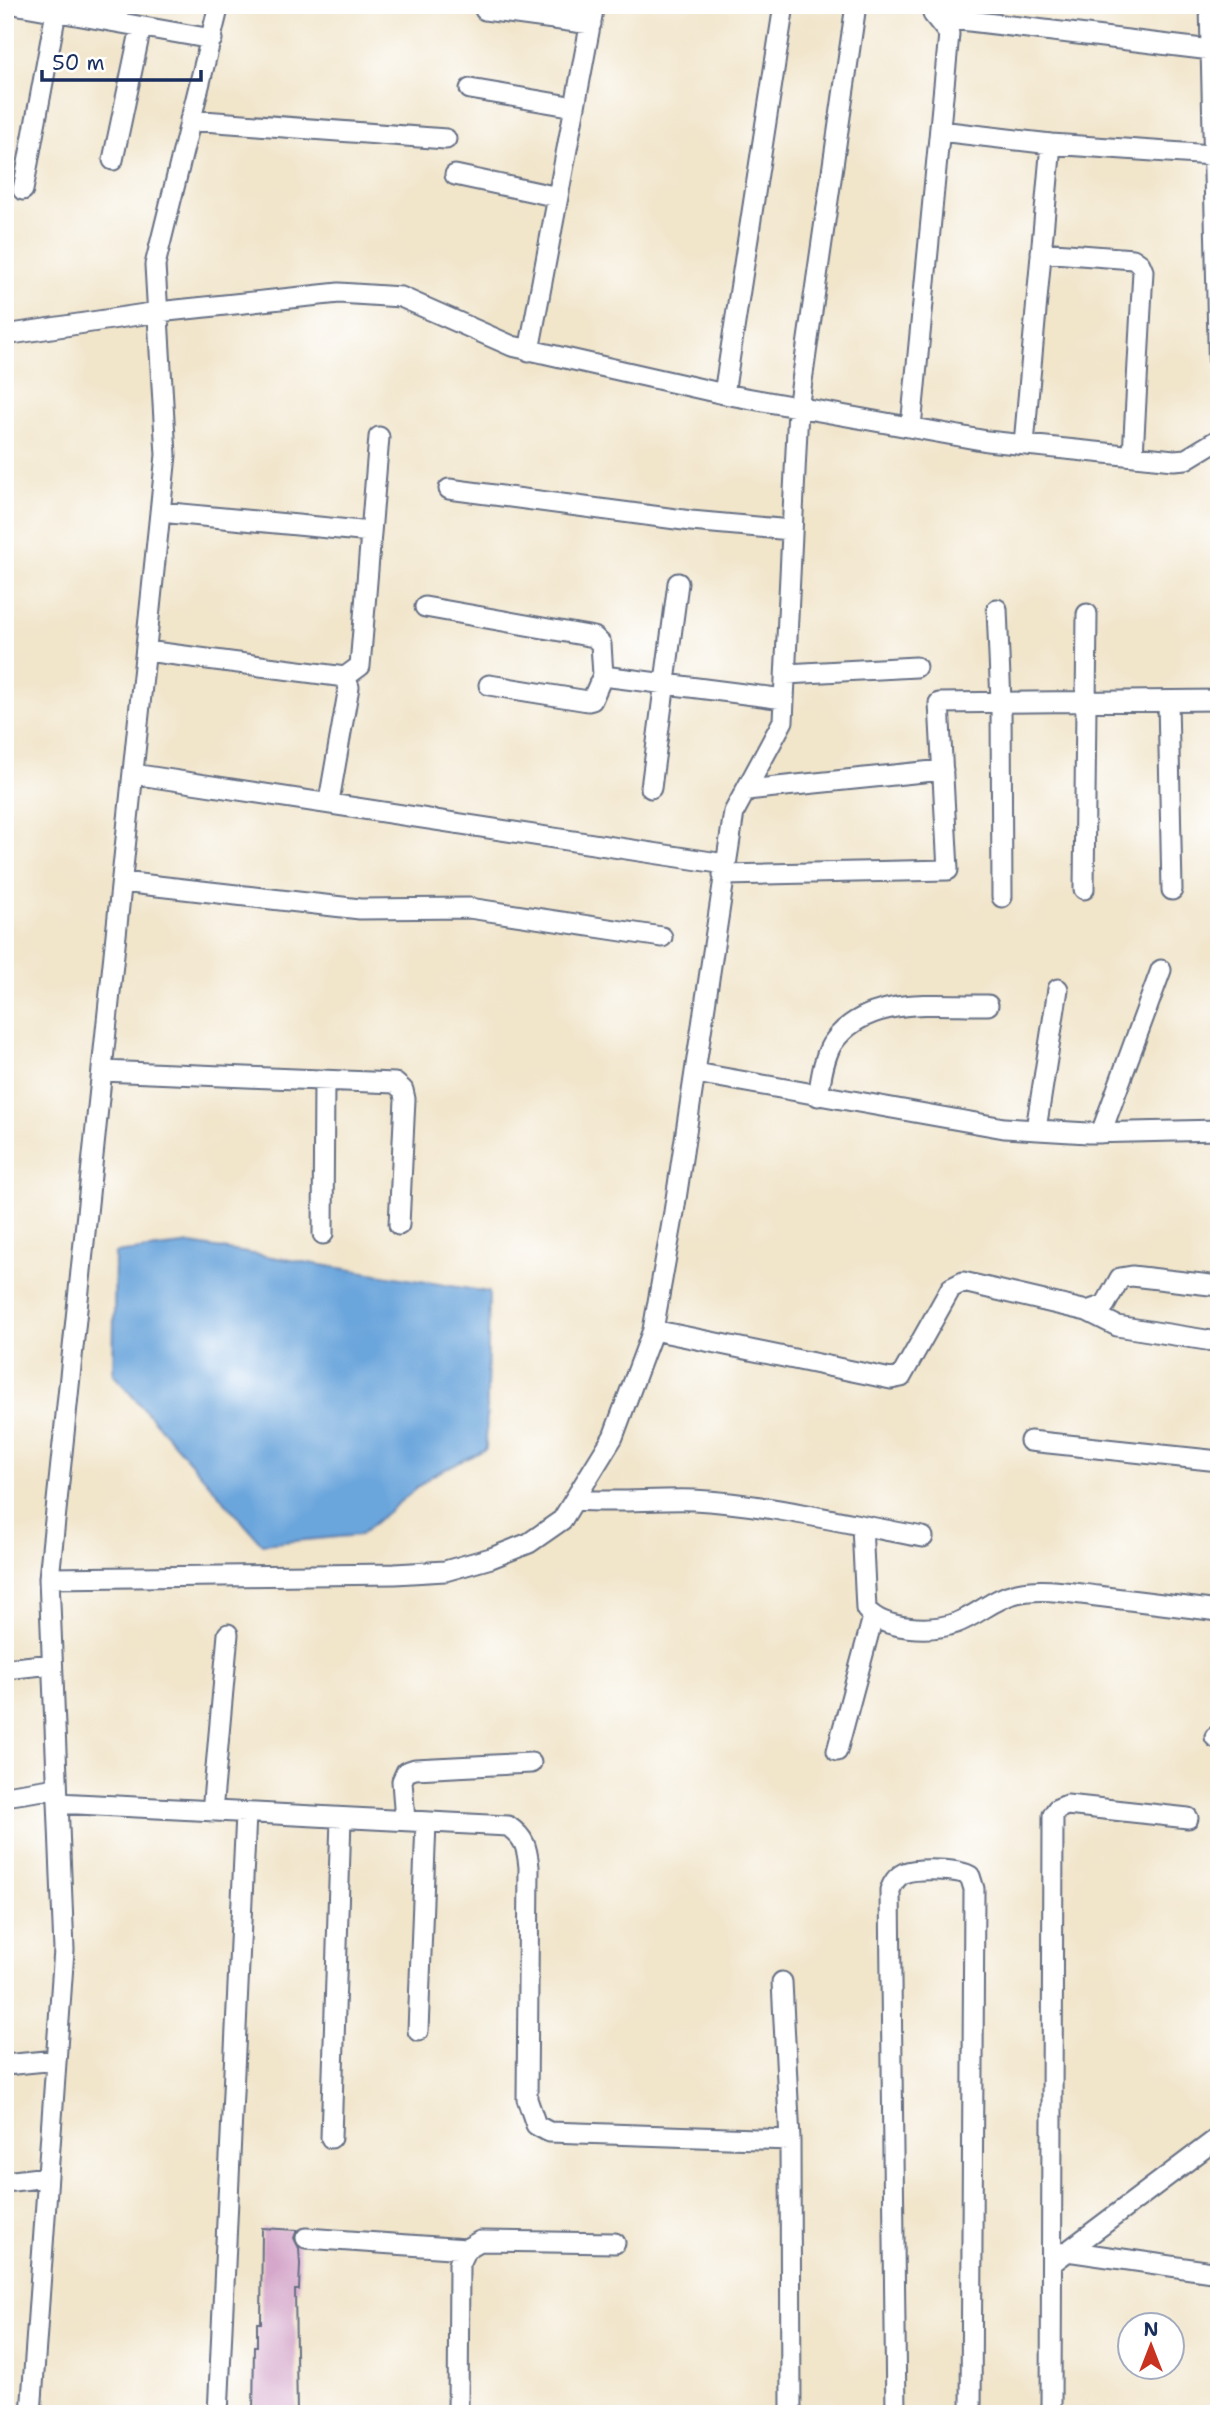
<svg xmlns="http://www.w3.org/2000/svg" width="1224" height="2419" viewBox="0 0 1224 2419" font-family="'Shantell Sans',sans-serif">
  <style>
    .water { fill: #6ba5db; stroke: #436a9c; stroke-width: 2 }
    .building { fill: #d5a8cb }
    .lines { fill: none; stroke-linecap: round; stroke-linejoin: round }
    .street-casing { stroke: #666f84; stroke-width: 23 }
    .street { stroke: #fff; stroke-width: 19 }
  </style>
  <rect width="100%" height="100%" fill="#fff"/>
  <filter id="ink" filterUnits="userSpaceOnUse"><feTurbulence type="fractalNoise" baseFrequency=".0143" numOctaves="2"/><feDisplacementMap in="SourceGraphic" scale="14" xChannelSelector="R" yChannelSelector="G"/><feConvolveMatrix kernelMatrix="1 2 1 2 8 2 1 2 1" color-interpolation-filters="sRGB"/></filter>
  <filter id="wash" filterUnits="userSpaceOnUse"><feTurbulence type="fractalNoise" baseFrequency=".00686" numOctaves="4" result="noise"/><feDisplacementMap in="SourceGraphic" scale="28" xChannelSelector="R" yChannelSelector="G"/><feGaussianBlur stdDeviation="1.57" result="paint"/><feColorMatrix in="noise" values="0 0 0 0 0 0 0 0 0 0 0 0 0 0 0 0 0 1.4 0 .05"/><feComposite in="paint" operator="in"/></filter>
  <g filter="url(#wash)">
    <rect width="100%" height="100%" fill="#f1e5ca"/>
    <path class="water" d="M191 1244 489 1292 486 1449 431 1476 360 1535 262 1544 113 1374 115 1253Z"/>
    <g id="blocks">
      <path class="building" d="M262 2228 297 2230 294 2238 299 2248 300 2264 299 2290H295L297 2414H253L254 2346H257V2323H261Z"/>
    </g>
  </g>
  <g filter="url(#ink)">
    <use href="#blocks" fill-opacity="0" stroke="#666f84" stroke-width="2"/>
    <g class="lines">
      <defs>
        <path id="street" d="M19 5 212 39
          M1210 5 1219 383
          M485 10 591 24
          M936 17 1211 50
          M470 89 575 107
          M190 120 446 139
          M940 131 1051 144 1212 155
          M113 160 141 27
          M455 175 558 197
          M23 190 56 12
          M1041 252 1133 259 1140 264 1143 271 1133 455
          M5 335 158 312 339 293 401 297 512 346 724 394 987 441 1174 460 1186 459 1219 439
          M529 351 594 5
          M724 394 784 5
          M911 427 949 34 933 14 932 5
          M1024 444 1051 144
          M449 489 691 521 791 530
          M160 512 371 532
          M425 607 594 637 601 644 603 675 611 677 784 699
          M997 609 1001 702 1002 897
          M146 651 345 677 349 687 329 801
          M786 674 916 667
          M345 677 360 666 379 437
          M489 685 588 701 592 700 603 675
          M1168 701 1172 890
          M133 774 725 864
          M651 788 678 583
          M746 790 943 770
          M723 875 948 870 939 703 1219 700
          M122 882 360 909 469 908 662 937
          M1084 889 1087 614
          M102 1071 395 1083 403 1090 405 1099 399 1225
          M696 1073 1004 1128 1088 1133 1219 1130
          M818 1096C821 1080 823 1059 832 1044 865 994 937 1006 988 1005
          M1036 1129 1058 989
          M1101 1133 1161 970
          M323 1234 324 1080
          M1087 1311 1117 1326 1219 1342
          M653 1330 891 1379 901 1377 951 1288 963 1282 1087 1311 1105 1305 1120 1278 1132 1276 1219 1286
          M1030 1441 1219 1461
          M575 1500C615 1503 654 1499 694 1500 770 1504 848 1524 923 1537
          M862 1526 866 1609C883 1630 931 1632 956 1623 978 1615 994 1598 1017 1593 1042 1587 1072 1593 1097 1596 1138 1601 1178 1606 1219 1611
          M49 1578 395 1574 445 1571 491 1558 529 1543 562 1520 613 1437 653 1330 674 1212 734 812 783 721 798 409 856 5
          M5 1669 52 1664
          M1215 1737H1219
          M837 1751 873 1617
          M5 1796 57 1788
          M58 1803 508 1826C525 1838 527 1847 529 1867L527 2099 536 2125 549 2132 790 2140
          M212 1812 228 1634
          M405 1821 402 1781 406 1772 415 1769 531 1763
          M782 1982 790 2140 791 2414
          M418 2031 426 1822
          M5 2065 56 2060
          M331 2138 341 1818
          M5 2182 47 2177
          M306 2238 466 2249
          M1067 2251 1219 2273
          M1052 2263 1219 2137
          M31 2414 64 1950 49 1578 166 455 155 265 219 5
          M218 2414 246 1814
          M458 2414 459 2264 466 2249 480 2241 615 2243
          M896 2414 890 1890C893 1883 896 1877 904 1873 917 1868 959 1869 970 1876L974 1889 971 2414
          M1051 2414 1053 1815 1057 1809 1067 1805 1188 1818"/>
      </defs>
      <use href="#street" class="street-casing"/>
      <use href="#street" class="street"/>
    </g>
  </g>
  <rect width="1224" height="2419" fill="none" stroke="#fff" stroke-width="28"/>
  <g transform="translate(1151 2346)"><circle r="33" fill="#ffffff" stroke="#a4acbf" stroke-width="2"/>
  <path d="M0-5L12 26L0 18L-12 26Z" fill="#c8321e"/>
  <text y="-10" font-size="19" font-weight="bold" text-anchor="middle" fill="#1b2f5e">N</text>
  </g>
  <path d="M42 70v10h159v-10" fill="none" stroke="#1b2f5e" stroke-width="3.5"/>
  <text x="52" y="70" font-size="21" fill="#1b2f5e" stroke="#ffffff" stroke-width="5" paint-order="stroke">50 m</text>
</svg>
